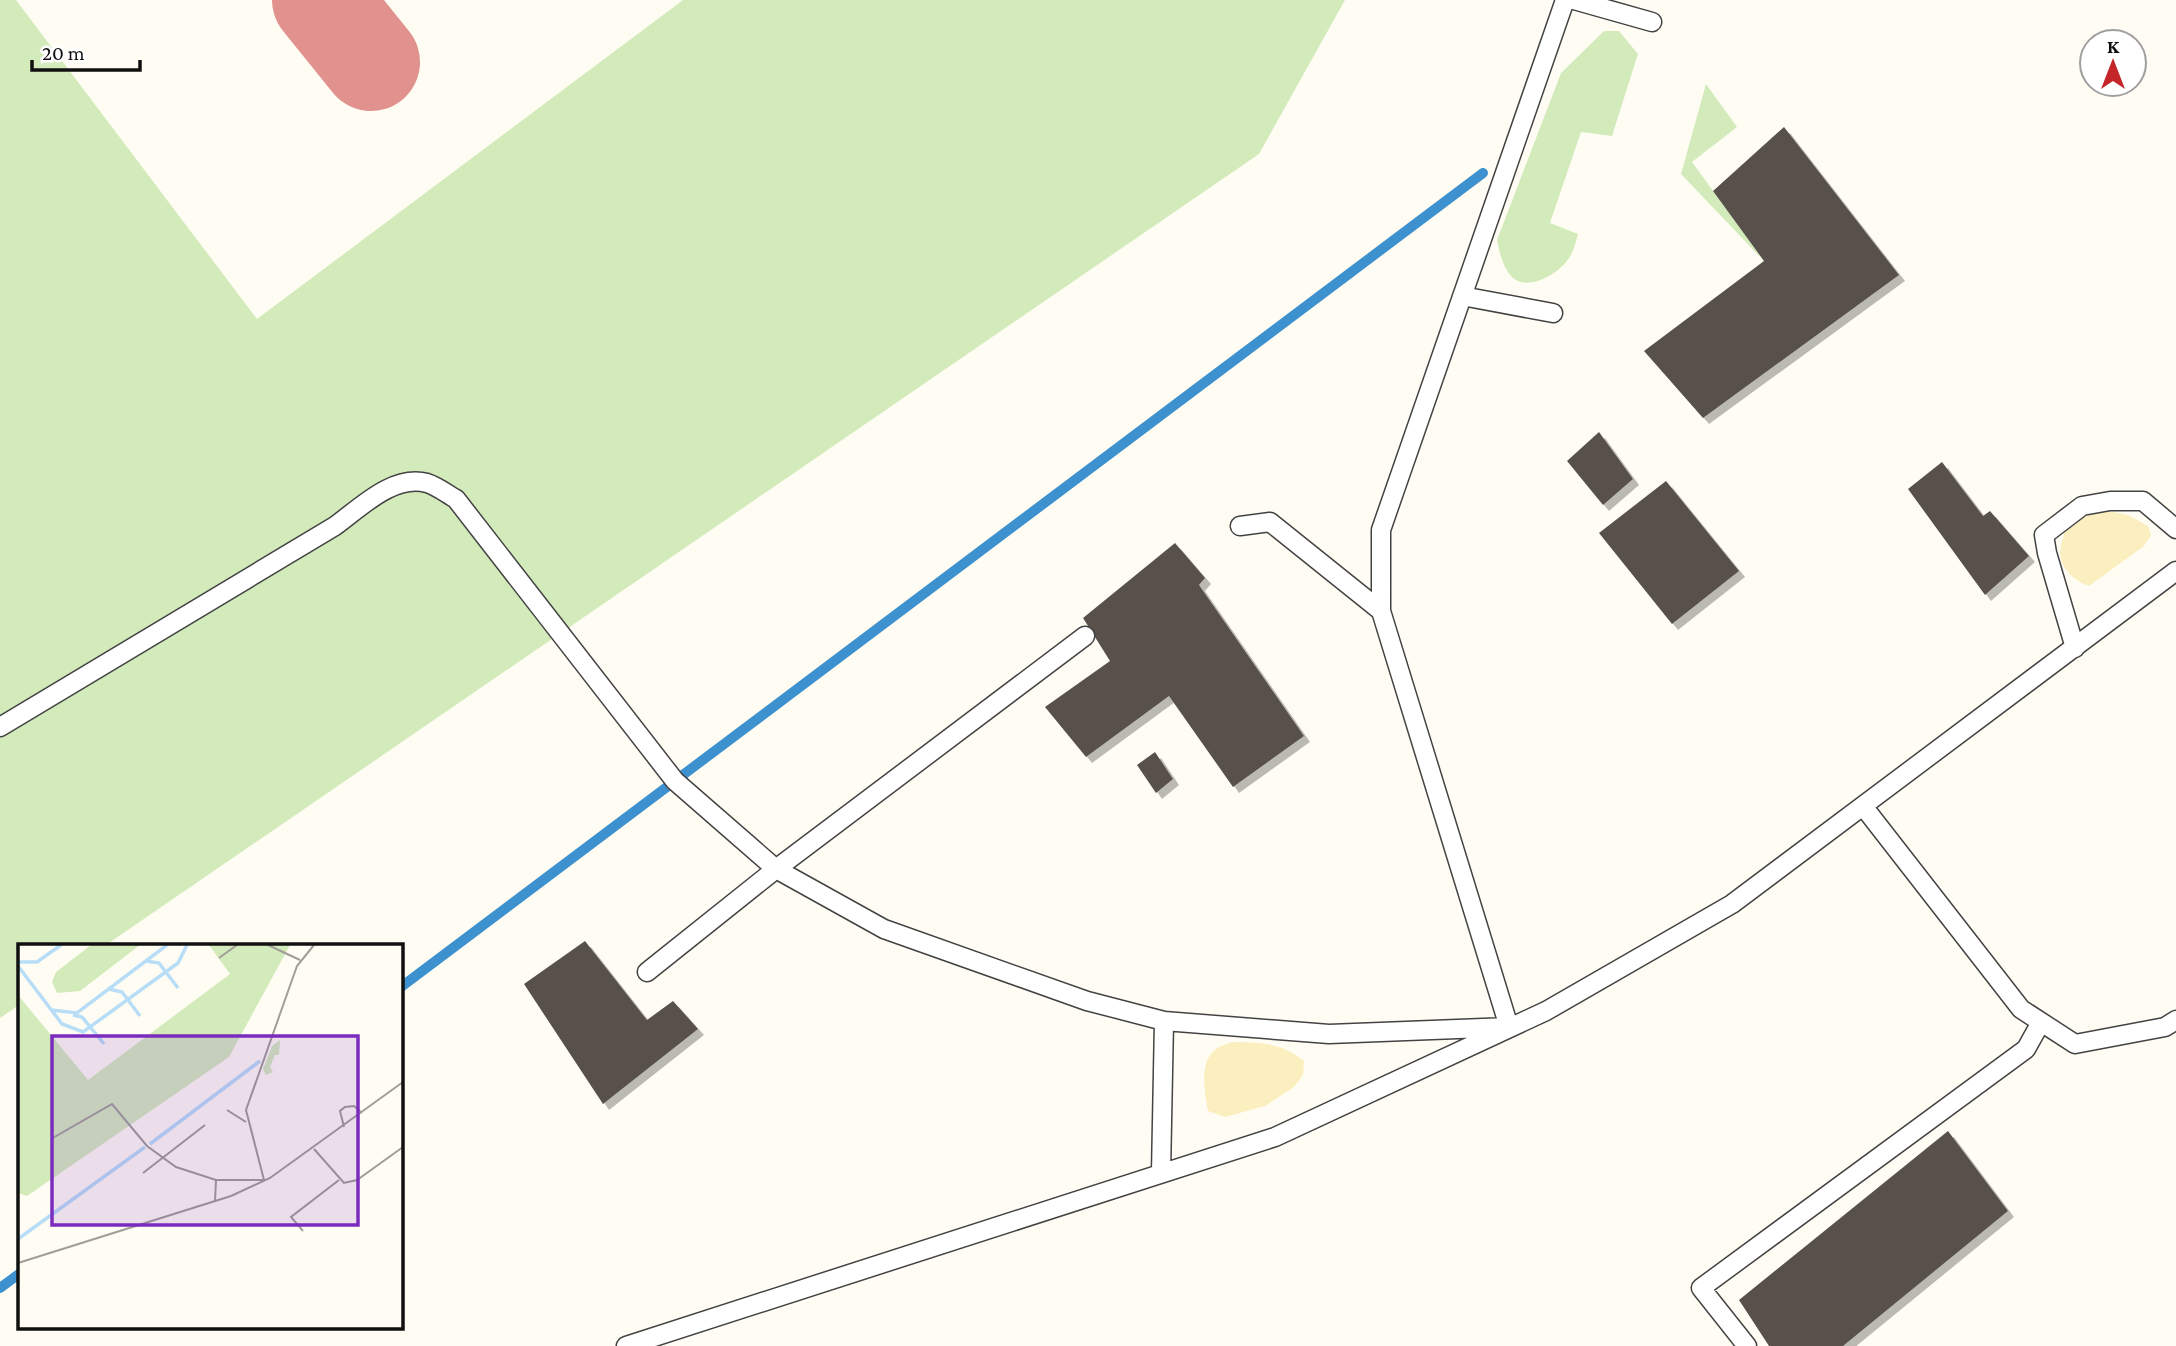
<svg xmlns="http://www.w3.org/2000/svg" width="2176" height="1346" viewBox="0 0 2176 1346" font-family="'Crimson Pro',serif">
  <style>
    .green { fill: #d3ebbb }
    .sand { fill: #fbefbf }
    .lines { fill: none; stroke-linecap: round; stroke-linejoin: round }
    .stream { stroke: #3d91cf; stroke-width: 10 }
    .taxiway { stroke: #e1918e; stroke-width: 98 }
    .building { fill: #59514c; filter: url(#shadow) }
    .service-casing { stroke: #434343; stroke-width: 21 }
    .service { stroke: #fff; stroke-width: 18 }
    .inset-river { fill: none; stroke: #b7ddf7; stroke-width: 3.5 }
    .inset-road { fill: none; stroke: #9f9e98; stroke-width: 2 }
    .view { fill: #7b2cbf; fill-opacity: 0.15; stroke: #7b2cbf; stroke-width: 3.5 }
    .inset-edge { fill: none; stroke: #101010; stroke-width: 3.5 }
  </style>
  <defs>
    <filter id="shadow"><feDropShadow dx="6" dy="6" stdDeviation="0" flood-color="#0004"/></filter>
  </defs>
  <rect width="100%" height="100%" fill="#fffdf3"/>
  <path class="green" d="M0 0H16L257 319 683 0H1345L1259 154 106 945H19V1005L0 1018Z
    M1604 31H1619L1638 54 1612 136 1581 132 1550 223 1578 234C1576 241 1574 249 1571 255 1562 272 1528 294 1511 276 1503 267 1499 251 1497 240L1561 73Z
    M1706 84 1737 127 1692 162 1764 261 1681 174Z"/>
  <path class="sand" d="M2108 511 2128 515 2148 526 2151 535 2144 546 2089 586C2068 578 2054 561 2063 539 2064 535 2064 531 2067 528 2076 517 2094 514 2108 511Z
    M1232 1042C1262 1043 1281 1042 1304 1061L1303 1075 1294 1087 1265 1106 1225 1117 1208 1111C1205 1093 1198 1062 1216 1049 1220 1046 1227 1044 1232 1042Z"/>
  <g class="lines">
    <path class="stream" d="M401 987 1483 173
      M0 1288 19 1274"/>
    <path class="taxiway" d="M321 0 371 62"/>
  </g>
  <path class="building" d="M1784 127 1899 275 1703 418 1644 351 1764 261 1713 191Z
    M1599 432 1633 479 1603 505 1567 461Z
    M1942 462 1983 516 1990 511 2029 556 1985 595 1908 489Z
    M1666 481 1739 571 1672 624 1599 533Z
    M1175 543 1205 578 1199 585 1304 736 1233 787 1169 696 1086 757 1045 707 1110 661 1083 618Z
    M1155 752 1173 779 1156 793 1137 765Z
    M585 941 647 1020 673 1001 698 1029 603 1104 524 984Z
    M1948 1131 2008 1211 1843 1346H1769L1739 1300Z"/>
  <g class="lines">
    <defs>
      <path id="service" d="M1574 0 1652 22
        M1462 296 1553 313
        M1240 526 1270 522 1381 611
        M2075 648 2047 553 2044 535 2082 506 2110 501H2143L2176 529
        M0 727 335 526C360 508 393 474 427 483 437 486 447 494 456 499L675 781 776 869 884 929 1087 1001 1164 1021 1329 1034 1509 1027 1381 611V530L1565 0
        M1863 806 2021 1009 2075 1044 2165 1027 2176 1020
        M647 972 776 869 1085 636
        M1161 1173 1164 1021
        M626 1346 1275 1137 1546 1011 1732 904 2176 571
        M1747 1346 1701 1288 2026 1049 2041 1022"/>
    </defs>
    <use href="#service" class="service-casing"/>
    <use href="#service" class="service"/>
  </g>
  <g transform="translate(18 944)">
    <rect width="385" height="385" fill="#fffdf3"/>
    <path d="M73 1H122L62 47 39 49 34 38 38 28ZM191 1H272L211 113 9 252 0 249V51L70 136 212 30ZM262 96 261 111H257L252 123 255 128 248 131 245 125 254 102Z" fill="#d3ebbb"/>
    <path class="inset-river" d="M128 17 141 19 160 44M0 18H19L43 1M0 22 44 80 65 88 160 19 169 1M91 45 104 48 122 72M33 66 59 69 149 1M55 71 64 73 86 100M132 200 242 117M0 295 127 203"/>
    <path class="inset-road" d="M250 1 282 16M201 14 219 1M209 166 228 178M326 183 322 167 327 163 336 162 344 169M33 195 94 160 129 202 158 223 198 236H246L228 166 279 22 296 1M296 205 326 239 339 236 385 203M125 229 187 181M197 257 198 236M285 287 273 273 321 236M0 319 213 252 252 234 385 138"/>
    <path class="view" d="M34 92H340V281H34Z"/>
    <rect width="385" height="385" class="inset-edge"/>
  </g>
  <g transform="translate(2113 63)"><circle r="33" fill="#ffffff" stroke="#9f9f9f" stroke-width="2"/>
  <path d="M0-5L12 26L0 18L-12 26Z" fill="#c32529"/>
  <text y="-10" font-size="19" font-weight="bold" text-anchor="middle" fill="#101010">K</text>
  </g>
  <path d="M32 60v10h108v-10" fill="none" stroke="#101010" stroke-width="3.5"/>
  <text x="42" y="60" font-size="21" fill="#101010" stroke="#ffffff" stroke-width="5" paint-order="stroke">20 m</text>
</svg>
